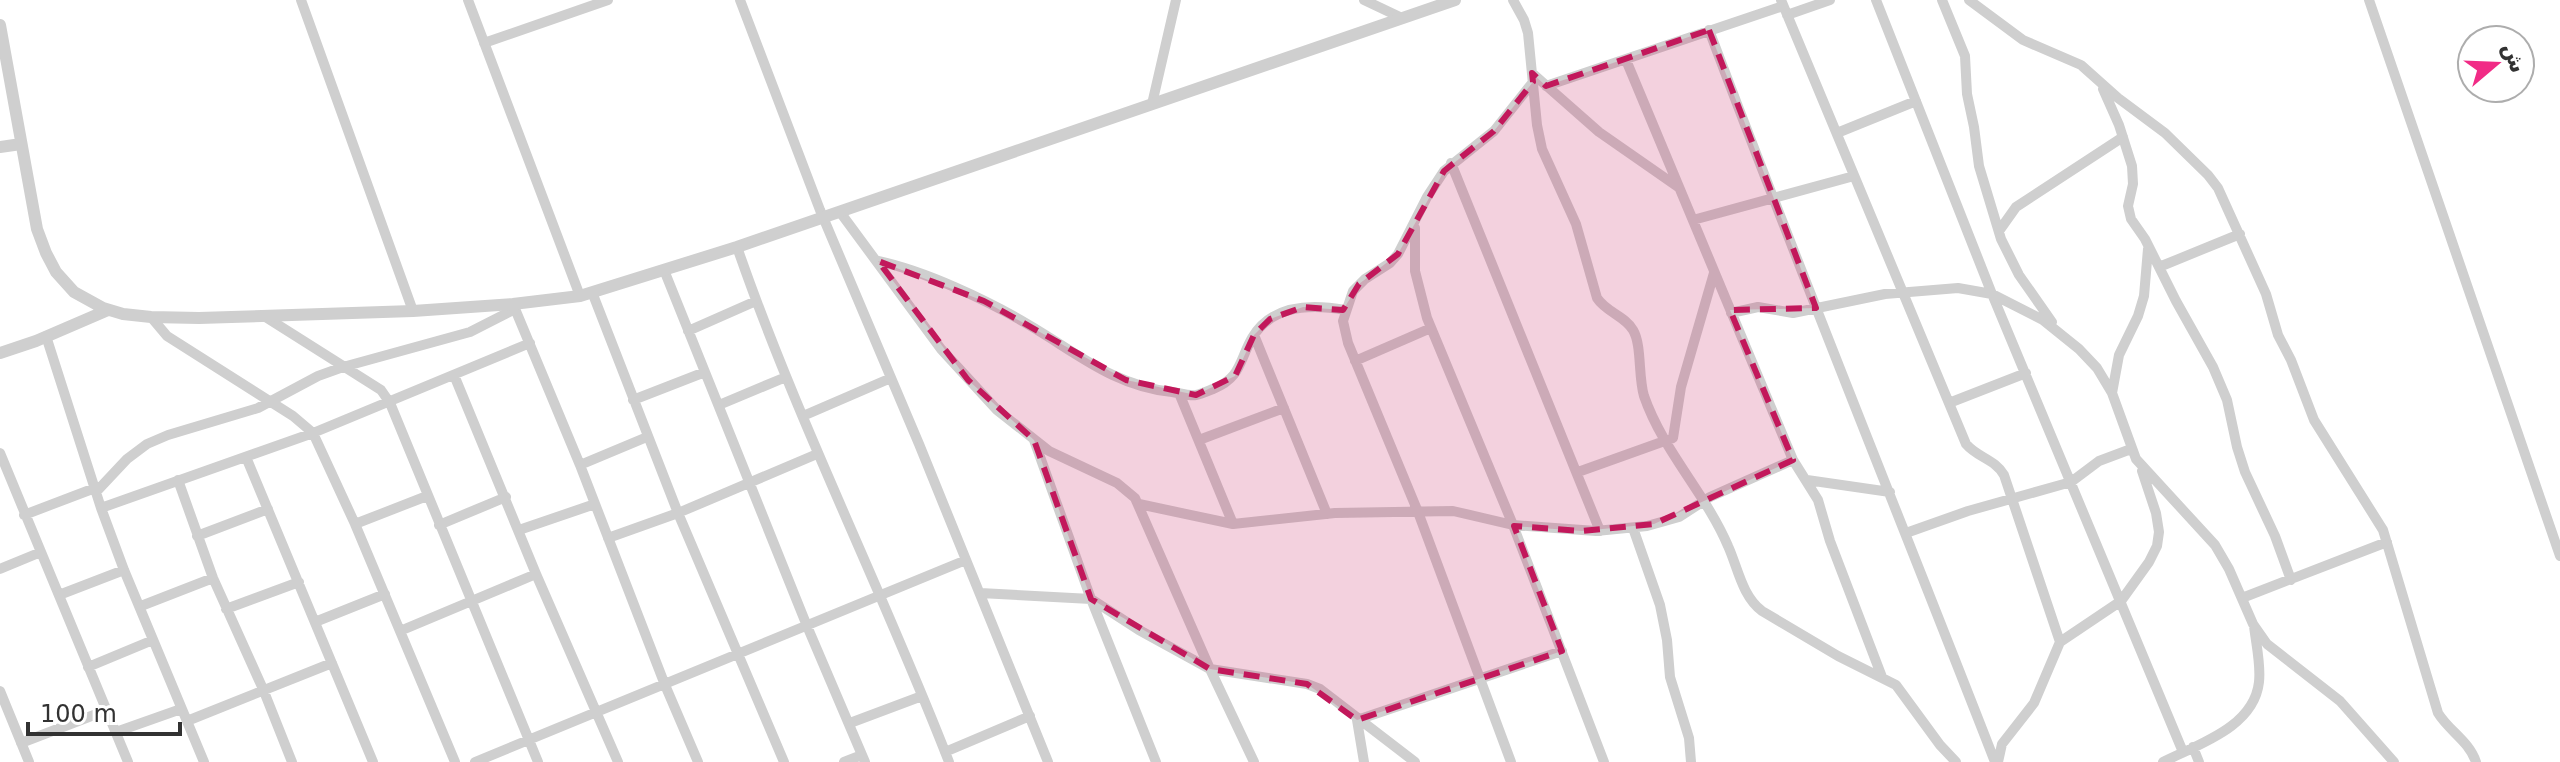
<svg xmlns="http://www.w3.org/2000/svg" width="2560" height="762" viewBox="0 0 2560 762" font-family="'DejaVu Sans',Cairo,sans-serif">
  <style>
    .lines { fill: none; stroke-linecap: round; stroke-linejoin: round }
    .minor { stroke: #cfcfcf; stroke-width: 10 }
    .tertiary { stroke: #cfcfcf; stroke-width: 12 }
    .marked { fill: #c2185b; fill-opacity: 0.2; stroke: #c2185b; stroke-width: 6; stroke-dasharray: 16 10; stroke-linejoin: round }
  </style>
  <rect width="100%" height="100%" fill="#fff"/>
  <g class="lines">
    <path class="minor" d="M301 0 413 311
      M468 0 580 296
      M740 0 820 210 919 444 1048 762
      M1364 0 1402 18
      M1513 0 1524 20 1528 33 1537 125 1542 149 1576 224 1597 298C1606 312 1625 316 1633 330 1642 345 1638 376 1644 396 1663 451 1706 494 1728 546 1738 568 1742 596 1762 611L1838 656 1896 685 1940 745 1956 762
      M1781 0 1966 444C1978 458 1995 459 2004 475L2060 642
      M1876 0 1992 294 2183 752
      M1942 0 1965 56 1967 94 1974 127 1979 166 2001 239 2019 275 2052 322
      M1969 0 2023 40 2081 65 2118 98 2165 133 2208 175 2218 188 2266 294 2278 335 2291 360 2314 420 2383 530 2438 713C2449 731 2469 741 2476 762
      M2369 0 2560 556
      M1787 15 1830 0
      M1709 30C1801 275 1900 518 1995 762
      M484 43 608 0
      M1626 60 1793 460 1818 500 1830 541 1882 677
      M1532 73 1599 132 1678 187
      M1546 86 1783 6
      M2103 89 2119 125 2132 166 2133 184 2128 206 2131 219 2145 239 2176 301 2213 367 2227 400 2237 447 2245 472 2275 536 2291 580
      M1152 104 1176 0
      M1837 133 1916 101
      M1451 163 1600 531
      M840 212 941 349 997 410 1049 451 1117 483 1135 498 1210 669 1254 762
      M1693 220 1854 176
      M1415 228V271L1427 318 1513 525 1604 762
      M1999 231 2016 207 2123 137
      M737 247C798 423 882 589 949 762
      M878 261C925 271 987 300 1029 325 1077 353 1114 386 1172 392 1179 393 1189 396 1196 395 1202 394 1208 391 1213 389 1241 378 1239 361 1252 338 1272 304 1312 304 1345 310
      M2159 267 2240 234
      M664 270 807 626 865 762
      M592 292 678 513 784 762
      M513 304 580 465 665 685 698 762
      M1731 313 1758 307 1793 313 1885 294 1958 288 1992 294 2043 320 2079 349 2097 368 2112 393 2136 459 2215 545 2229 569 2253 624 2267 644 2340 701 2394 762
      M264 316 381 390 390 403 538 762
      M151 317 167 336 293 416 313 433 355 524 455 762
      M688 331 756 301
      M1254 335 1327 514
      M46 336 101 508 124 570 204 762
      M1355 361 1431 328
      M454 375 536 574 618 762
      M1179 393 1233 524
      M2112 393 2119 355 2138 316 2144 296 2148 249
      M633 400 705 372
      M1949 403 2026 373
      M719 405 786 377
      M803 416 891 378
      M1034 440 1091 599 1156 762
      M1199 440 1284 408
      M0 453 128 762
      M246 457 373 762
      M580 465 647 437
      M1578 472 1673 438 1681 387 1714 273
      M178 480 213 578 263 689 292 762
      M1807 480 1890 492
      M96 492 127 459 147 444 168 435 258 408 318 376 343 367 470 332 515 309
      M1139 504 1233 524 1335 513 1453 511 1513 525 1596 531 1647 526 1679 517 1710 497 1793 460
      M101 508 313 433 530 343
      M24 515 95 488
      M355 524 427 496
      M439 525 506 497
      M1633 528 1660 605 1667 640 1670 677 1689 738 1691 762
      M519 530 595 504
      M1906 533 1968 511 2071 482 2099 461 2131 449
      M197 536 268 509
      M608 538 678 513 817 454
      M0 569 41 552
      M980 593 1091 599 1139 630 1210 669 1307 684 1320 689 1415 762
      M59 595 124 570
      M2242 598 2387 542
      M141 606 213 578
      M226 609 299 582
      M315 622 385 594
      M400 631 536 574
      M88 667 153 640
      M0 691 29 762
      M187 721 332 663
      M850 723 922 696
      M116 732 181 709
      M21 743 107 710
      M2193 747 2199 762
      M945 752 1030 716
      M475 762 966 560
      M844 762 862 755
      M1364 762 1357 720 1562 651
      M1511 762 1418 512 1348 343 1343 321 1353 291 1365 279 1390 263 1398 254 1427 197 1444 171 1494 131 1533 82
      M1998 762 2002 744 2034 703 2060 642 2121 601 2149 562 2157 546 2159 532 2156 513 2142 471
      M2163 762C2199 744 2254 727 2259 682 2261 664 2256 644 2254 626"/>
    <path class="tertiary" d="M0 25 37 229 46 253 56 272 74 292 103 308 123 314 151 317 199 318 413 311 513 304 580 296 737 247 1455 0
      M0 147 21 144
      M0 353 36 341 108 310"/>
  </g>
  <path class="marked" d="M1709 30 1816 308 1730 310 1793 460 1654 524 1582 531 1514 526 1562 651 1357 720 1307 684 1210 669 1091 599 1034 440 968 380 878 261 984 301 1126 380 1196 395 1235 376 1254 335 1270 319 1303 307 1343 310 1359 284 1398 254 1444 171 1494 131 1533 82 1532 73 1546 86Z"/>
  <g transform="translate(2496 64) rotate(71)"><circle r="38" fill="#ffffff" stroke="#adadad" stroke-width="2"/>
  <path d="M0-6L14 30L0 20L-14 30Z" fill="#f12b86"/>
  <text y="-12" font-size="22" font-weight="bold" text-anchor="middle" fill="#323232">ش</text>
  </g>
  <path d="M28 722v12h152v-12" fill="none" stroke="#323232" stroke-width="4"/>
  <text x="40" y="722" font-size="24" fill="#323232" stroke="#ffffff" stroke-width="6" paint-order="stroke">100 m</text>
</svg>
